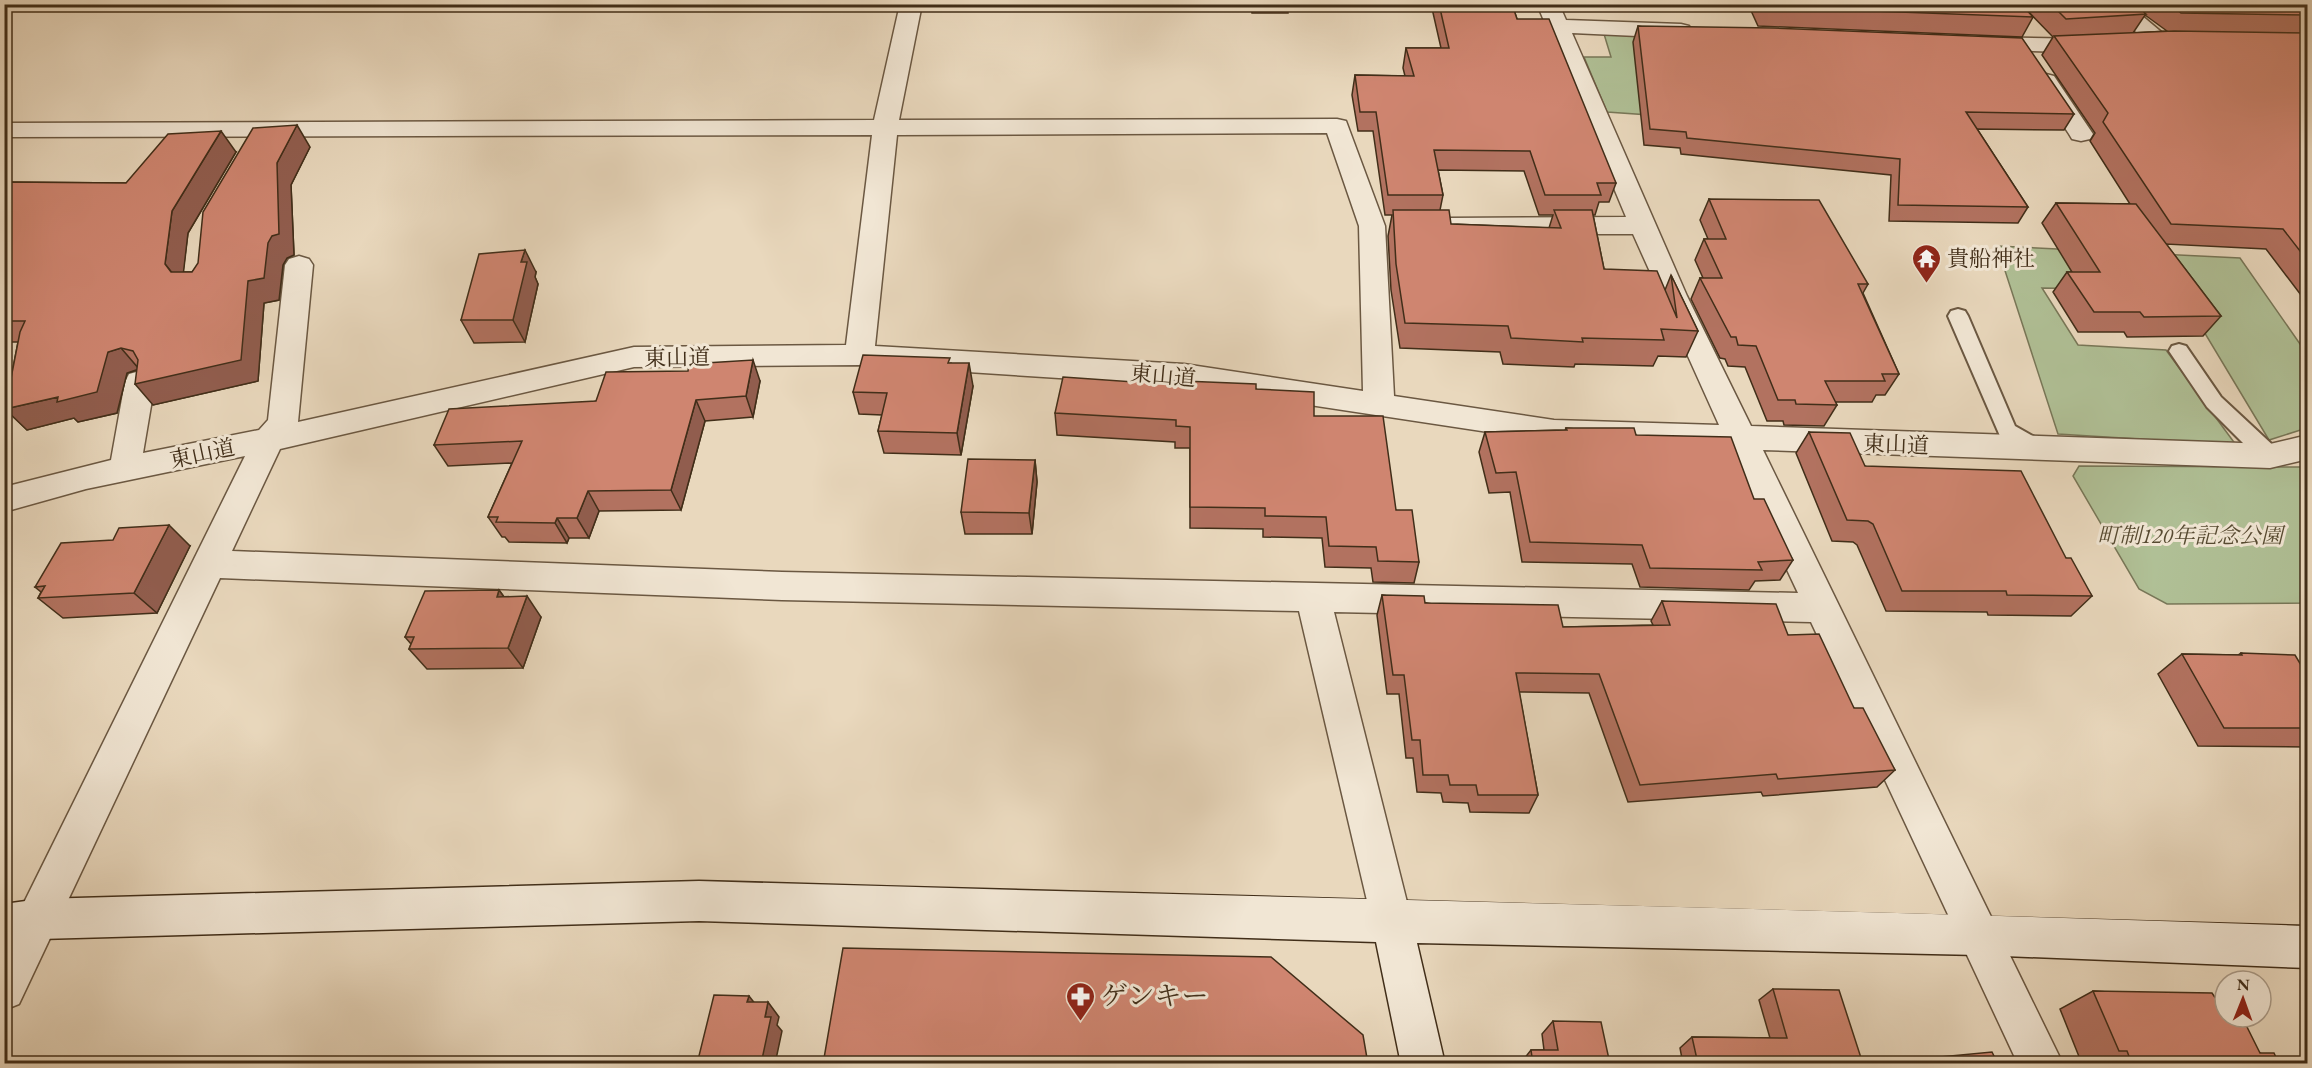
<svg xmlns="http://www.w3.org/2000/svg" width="2312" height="1068" viewBox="0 0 2312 1068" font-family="'EB Garamond','Noto Serif JP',serif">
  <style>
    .green { fill: #b0c096; stroke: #787758; stroke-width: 1.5 }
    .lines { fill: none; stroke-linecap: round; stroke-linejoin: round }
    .lane-casing { stroke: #6b5842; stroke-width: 4 }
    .street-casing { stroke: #6b5842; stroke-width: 3 }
    .secondary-casing { stroke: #412e19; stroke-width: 3 }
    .lane { fill: #f1e6d4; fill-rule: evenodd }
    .street { fill: #f1e6d4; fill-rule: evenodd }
    .secondary { fill: #f1e6d4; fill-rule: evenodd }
    .wall { fill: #b27260; stroke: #412e19; stroke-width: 1.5; fill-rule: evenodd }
    .shaded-wall { fill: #915d4e; stroke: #412e19; stroke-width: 1.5 }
    .building { fill: #cf8570; stroke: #412e19; stroke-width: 1.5 }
    .labels { text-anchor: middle; stroke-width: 6; stroke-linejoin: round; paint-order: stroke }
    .poi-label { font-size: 22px; fill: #412e19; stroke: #f1e6d4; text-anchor: start }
    .street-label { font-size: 22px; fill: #412e19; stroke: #f1e6d4 }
    .park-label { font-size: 22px; font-style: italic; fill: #574b32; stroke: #f1e6d4 }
    .near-poi-label { font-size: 27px; fill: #412e19; stroke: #f1e6d4; text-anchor: start }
  </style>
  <rect width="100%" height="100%" fill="#e9d8bd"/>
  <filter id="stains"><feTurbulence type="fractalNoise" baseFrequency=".00333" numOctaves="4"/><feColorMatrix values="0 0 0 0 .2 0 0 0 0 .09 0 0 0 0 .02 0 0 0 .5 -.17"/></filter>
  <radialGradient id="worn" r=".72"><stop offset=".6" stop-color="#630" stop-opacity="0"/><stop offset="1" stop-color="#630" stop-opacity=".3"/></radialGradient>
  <path class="green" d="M1604 34 1638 36 1722 120 1607 112 1584 57H1611Z
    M1997 246 2240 258 2307 354V428L2269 440 2179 290 2042 288 2078 345 2166 350 2236 445 2058 434Z
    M2079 466 2307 467V603L2167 604 2139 589 2073 476Z"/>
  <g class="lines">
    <defs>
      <path id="lane" d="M1958 309 1965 311 1968 316 2015 426 2045 443 2048 449 2045 455 2037 457 2029 455 2000 436 1948 316 1951 311Z
        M2179 344 2186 346 2221 397 2278 450 2281 456 2278 462 2270 464 2262 462 2207 407 2169 351 2172 346Z"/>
      <path id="street" d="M900 4H922L899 120 1337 119 1346 121 1385 226 1394 396 1554 420 1719 425 1633 234H1448L1439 232 1435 226 1439 220 1448 218 1626 217 1537 4H1559L1566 20 1681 24 1689 26 1692 31 1689 36 1681 38 1572 33 1687 296 1751 426 2270 444 2308 435V459L2270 468 1763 450 2063 1064H2018L1811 622 1334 612 1412 922 1406 936 1392 942 1378 936 1372 922 1299 611 782 600 220 578 19 1004 4 1010V943L245 456 86 489 4 512V487L111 460 125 382 129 374 140 371 151 374 155 382 143 453 259 430 268 420 285 265 289 259 299 256 309 259 313 265 298 422 634 347 846 345 872 135 4 137V123L874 120ZM1327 133 1359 226 1363 391 1184 364 875 346 897 135ZM859 365 1184 386 1554 442 1730 449 1798 593 782 572 232 551 280 449 634 367Z
        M2102 4H2128L2172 41 2169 46H2153Z
        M1982 37 2092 39 2100 41 2103 46 2100 51 2092 53 1974 49 1971 44 1974 39Z
        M2046 74 2054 76 2093 134 2090 139 2081 141 2072 139 2069 134 2034 81 2038 76Z"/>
      <path id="secondary" d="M699 881C1235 897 1771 907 2308 926V968L1979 955 1417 943 1445 1064H1401L1376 942 699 921 40 939 4 944V904L40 899Z"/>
    </defs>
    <use href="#lane" class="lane-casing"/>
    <use href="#street" class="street-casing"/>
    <use href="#secondary" class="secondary-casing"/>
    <use href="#lane" class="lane"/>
    <use href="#street" class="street"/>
    <use href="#secondary" class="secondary"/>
  </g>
  <path class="wall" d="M1251 4H1288V13H1252Z
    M1431 4H1512L1517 19 1616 183 1609 202H1599L1595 215H1593L1604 269 1665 290 1671 275 1698 331 1686 357 1658 356 1653 366 1575 364 1574 367 1503 364 1500 352 1400 348 1391 290 1388 236 1392 215H1385L1373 131H1358L1352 95 1355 75 1405 76 1403 68 1406 48H1441ZM1438 170 1524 171 1539 215H1553L1549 228 1451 224 1440 210 1443 195Z
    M1748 4H2021L2033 17 2022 37 1758 26Z
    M2021 4H2307V303L2266 249 2166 244 2221 316 2203 336 2127 337 2124 332H2078L2053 292 2067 272H2072L2042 223 2056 203 2130 204 2090 141 2095 133 2042 55 2053 37ZM2145 15 2167 31 2133 33Z
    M1638 26 2074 114 2064 130 1977 129 2028 207 2018 223 1889 221 1891 175 1681 154 1680 148 1644 145 1633 42Z
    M310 147 291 185 294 255 287 258 283 265 279 300 264 303 258 381 153 405 137 370 127 373 117 413 78 422 74 418 27 430 5 409 18 342H4V182L126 183 236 152 188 233 183 272H192Z
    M1709 199 1868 284 1863 293 1899 374 1885 395H1876L1872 402H1835L1837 405 1824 426 1784 425 1783 421H1767L1745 367 1728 366 1725 359 1720 358 1691 299 1700 278H1703L1695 260 1704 239H1708L1700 220Z
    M536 272 535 277 538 284 525 342 474 343 461 320Z
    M951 363 973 386 961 455 884 453 878 431 882 415 859 414 853 392Z
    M760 381 753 417 705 421 681 510 599 511 589 538H569L567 543 509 542 505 537H502L488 517 512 463 448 466 434 445 596 401Z
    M1134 382 1256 389 1314 416 1396 510 1419 562 1414 583 1373 582 1371 568 1325 567 1322 538 1263 537V529L1190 528V448H1175V442L1057 435 1055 413Z
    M1566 428 1636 435 1754 499 1793 560 1780 580 1755 581 1749 590 1640 587 1632 564 1522 562 1510 492 1489 493 1479 452 1485 432 1565 430Z
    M1809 432 1865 466 2066 558 2092 596 2071 616 1988 615 1987 612 1886 611 1857 545 1853 542 1832 541 1796 453Z
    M1035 460 1037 482 1032 534H965L961 512Z
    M190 546 157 613 63 618 38 598 41 592 35 587Z
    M499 590 504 597 541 617 523 668 427 669 409 649 411 644 405 637Z
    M1382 595 1563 627 1653 625 1651 621 1662 601 1788 635 1854 708 1895 770 1877 787 1763 796 1761 792 1628 802 1589 693 1519 692 1538 795 1529 813 1470 812 1468 803 1443 802 1441 793 1417 792 1413 758H1406L1399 694H1387L1377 615Z
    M2241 653 2307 675V747L2198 746 2158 674 2182 654 2238 655Z
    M1773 989 1863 1064H1683L1680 1048 1692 1037 1770 1038 1759 1000Z
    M2093 991 2216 999 2260 1053 2279 1064H2082L2060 1009Z
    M1553 1021 1610 1064H1520L1531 1050H1544L1542 1034Z"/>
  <path class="shaded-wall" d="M297 125 310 147 291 185 294 255 287 258 283 265 279 300 264 303 258 381 153 405 135 384 248 281 277 163Z
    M221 131 236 152 188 233 182 285 165 264 172 211Z
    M525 250 536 272 535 277 538 284 525 342 513 320 521 262Z
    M121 348 139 369 127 373 117 413 78 422 74 418 27 430 5 409 58 397 108 352Z
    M753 360 760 381 753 417 746 396Z
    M969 363 973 386 961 455 957 433Z
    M696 400 705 421 681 510 671 490Z
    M1035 460 1037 482 1032 534 1029 513Z
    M588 491 599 511 589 538 577 518Z
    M557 518 569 538 567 543 555 523Z
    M169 525 190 546 157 613 134 593Z
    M499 590 514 611 497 597Z
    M527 596 541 617 523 668 508 648Z
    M749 996 760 1010 747 1002Z
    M768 1002 779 1017 777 1025 782 1031 775 1064H761L765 1017Z"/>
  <path class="building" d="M1439 4H1512L1517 19H1549L1616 183H1597L1601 195H1545L1530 151 1434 150 1443 195H1388L1376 112H1360L1355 75 1414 76 1406 48H1449Z
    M1764 4H2021L2033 17 1765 7Z
    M2051 4H2135L2146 14 2066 19Z
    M2170 4H2307V15L2181 13Z
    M1638 26 1773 28 2022 38 2074 114 1966 112 2028 207 1898 205 1900 159 1687 138 1686 132 1650 129Z
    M2174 31 2307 33V260L2283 229 2171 224 2103 122 2108 113 2054 36Z
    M297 125 277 163 279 234 272 236 268 243 264 278 248 281 241 360 135 384 138 360 133 351 121 348 108 352 97 392 57 402 58 397 5 409 20 332 25 321H4V182L126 183 168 134 221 131 172 211 165 264 171 272H192L198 263 203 212 253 128Z
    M1709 199 1819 200 1868 284H1858L1899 374H1882L1885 381H1825L1837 405 1796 404 1795 400H1778L1756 346 1738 345 1736 337H1731L1700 278H1722L1704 239H1726Z
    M2056 203 2136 204 2221 316 2144 317 2140 312H2094L2067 272H2100Z
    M1393 210H1449L1451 224 1561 228 1554 210H1592L1604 269 1657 271 1677 318 1671 275 1698 331 1661 329 1664 340 1582 338 1583 342 1511 338 1508 326 1405 323 1396 264Z
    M525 250 521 262H527L513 320H461L479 254Z
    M863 355 950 358 948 363H969L957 433 878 431 887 393 853 392Z
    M753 360 746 396 696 400 671 490 588 491 577 518H557L555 523 496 522 498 517H488L522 441 434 445 449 409 596 401 606 372 688 371 689 364Z
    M1063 377 1134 382 1135 379 1256 384V389L1314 392V416H1383L1396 510H1412L1419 562 1378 561 1376 547 1329 546 1326 517 1265 516V508L1190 507V427L1176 426V420L1055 413Z
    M1566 428H1634L1636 435 1731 437 1754 499H1764L1793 560 1758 562 1762 570 1650 568 1642 545 1530 542 1516 472 1496 473 1485 432 1567 430Z
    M1809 432 1850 433 1865 466 2021 471 2066 558H2071L2092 596 2007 595 2006 591H1902L1873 524 1868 521 1847 520Z
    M968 459 1035 460 1029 513 961 512Z
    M169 525 134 593 38 598 45 586 35 587 61 543 113 540 119 528Z
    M499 590 497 597 527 596 508 648 409 649 414 637H405L425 591Z
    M1382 595 1424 596 1425 603 1558 605 1563 627 1670 625 1662 601 1776 604 1788 635 1819 634 1854 708H1863L1895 770 1778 779 1776 774 1640 785 1599 674 1516 673 1538 795H1478L1476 785H1450L1448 775H1423L1420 740H1412L1404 675H1393Z
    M2241 653 2295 655 2307 675V728H2224L2182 654 2242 655Z
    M843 948 1271 957 1363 1035 1368 1064H823Z
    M1773 989 1839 990 1863 1064H1698L1692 1037 1787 1038Z
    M2093 991 2212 993 2216 999 2225 1000V1017H2242L2260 1053H2274L2279 1064H2132L2127 1051H2119Z
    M714 995 749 996 747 1002H768L765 1017H771L761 1064H697Z
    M1553 1021 1601 1022 1610 1064H1533L1531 1050H1558Z
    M1992 1052 1998 1064H1866Z"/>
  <defs>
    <symbol id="temple-pin" viewBox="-11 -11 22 30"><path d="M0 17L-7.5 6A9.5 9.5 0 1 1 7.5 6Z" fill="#8f2418" stroke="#f1e6d4"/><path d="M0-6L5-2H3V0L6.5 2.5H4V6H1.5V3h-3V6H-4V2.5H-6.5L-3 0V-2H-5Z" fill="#fff"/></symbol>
    <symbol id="pharmacy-pin" viewBox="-11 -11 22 30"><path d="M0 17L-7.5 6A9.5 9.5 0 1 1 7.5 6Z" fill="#8f2418" stroke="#f1e6d4"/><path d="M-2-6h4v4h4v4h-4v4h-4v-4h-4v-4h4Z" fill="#fff"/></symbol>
  </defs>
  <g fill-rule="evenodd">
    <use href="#temple-pin" x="1910" y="242" width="33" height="45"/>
    <use href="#pharmacy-pin" x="1064" y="980" width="33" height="45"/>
  </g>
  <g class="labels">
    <g class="poi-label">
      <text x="1947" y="266">貴船神社</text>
    </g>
    <g class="street-label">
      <text transform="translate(677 357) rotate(-1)" y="8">東山道</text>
      <text transform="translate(1163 375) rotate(5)" y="8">東山道</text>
      <text transform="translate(1896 444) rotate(2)" y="8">東山道</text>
      <text transform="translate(202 453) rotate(-12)" y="8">東山道</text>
    </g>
    <g class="park-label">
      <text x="2190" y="543">町制120年記念公園</text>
    </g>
    <g class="near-poi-label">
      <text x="1101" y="1005">ゲンキー</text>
    </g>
  </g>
  <rect width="2312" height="1068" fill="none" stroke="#e9d8bd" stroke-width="24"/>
  <rect x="6" y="6" width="2300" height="1056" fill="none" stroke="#412e19" stroke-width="3"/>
  <rect x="12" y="12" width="2288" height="1044" fill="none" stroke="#412e19" stroke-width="1.5"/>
  <g transform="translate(2243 999) rotate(1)"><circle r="28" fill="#f1e6d4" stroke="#ab9c89" stroke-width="1.5"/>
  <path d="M0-4.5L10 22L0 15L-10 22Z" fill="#8f2418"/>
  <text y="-9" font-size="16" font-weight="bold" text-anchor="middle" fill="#412e19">N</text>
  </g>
  <rect width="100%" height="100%" filter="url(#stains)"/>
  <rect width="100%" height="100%" fill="url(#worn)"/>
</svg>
